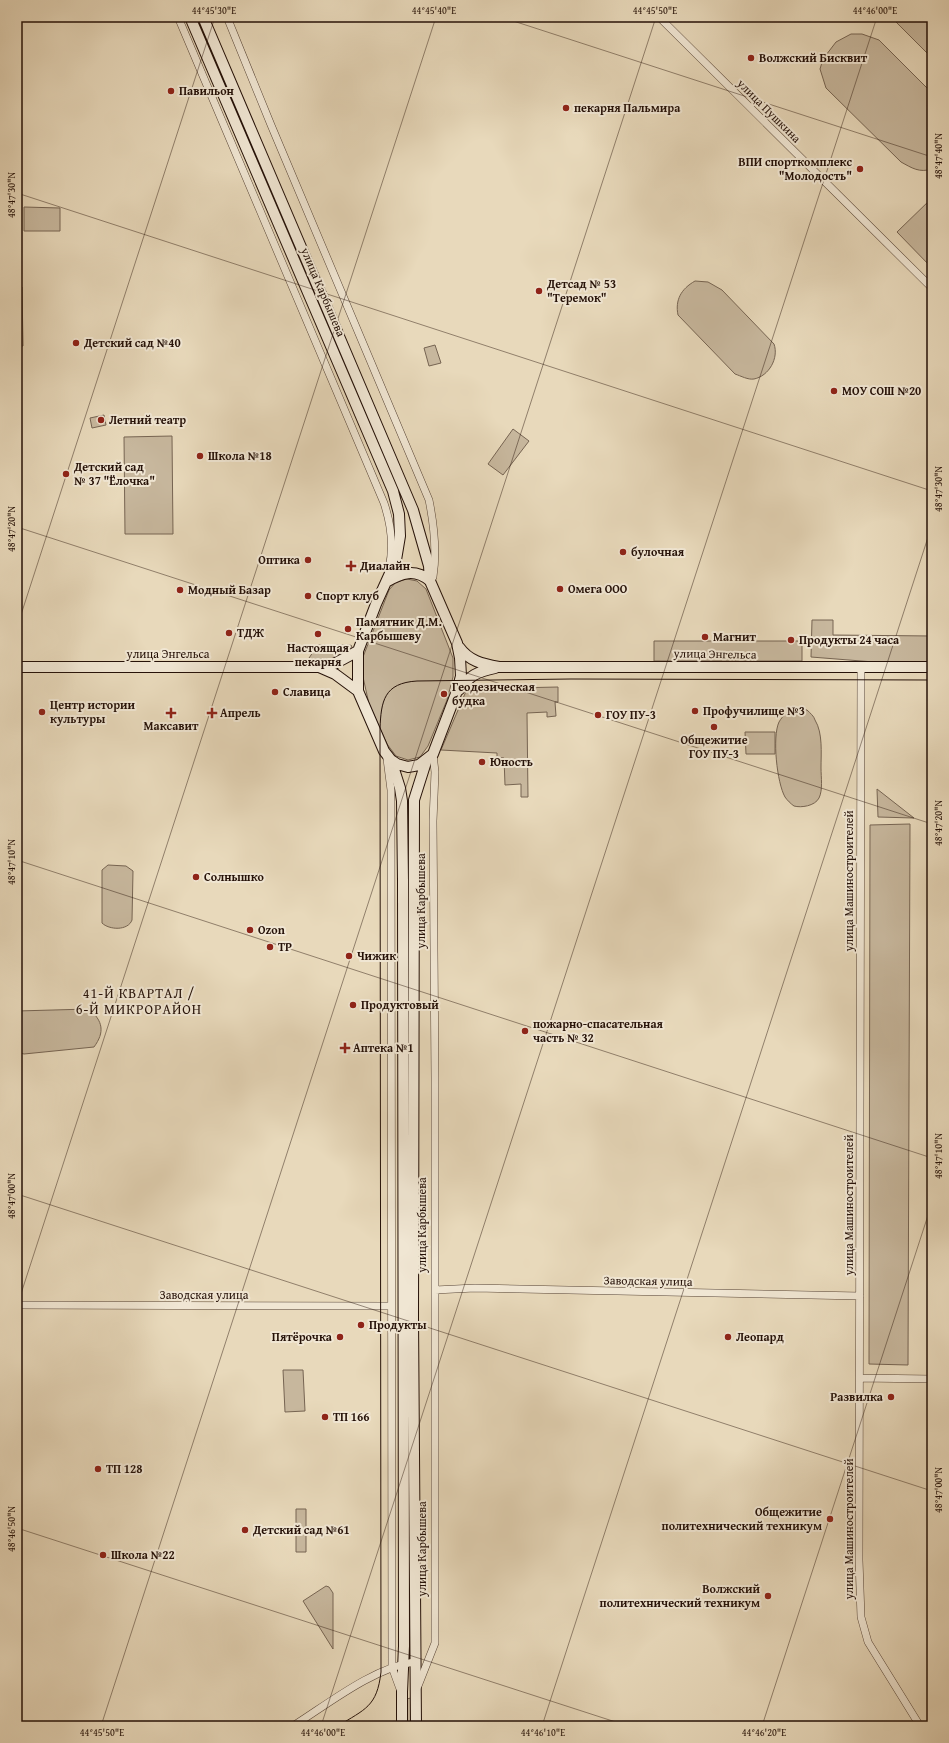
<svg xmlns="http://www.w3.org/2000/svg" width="949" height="1743" viewBox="0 0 949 1743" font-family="'Gentium Book Plus',serif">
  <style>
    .green { fill: #c7b79d; stroke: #766452 }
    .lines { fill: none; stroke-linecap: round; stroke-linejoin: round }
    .street-casing { stroke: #564335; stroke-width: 8 }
    .secondary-casing { stroke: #251108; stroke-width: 12 }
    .street { stroke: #f0e6d3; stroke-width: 7 }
    .secondary { stroke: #f0e6d3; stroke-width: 10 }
    .tram { stroke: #251108; stroke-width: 1 }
    .ticks { fill: none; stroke: #251108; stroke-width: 1; stroke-opacity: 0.45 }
    .poi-dot { fill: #8f2418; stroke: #f0e6d3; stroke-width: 1.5 }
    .labels { text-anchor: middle; stroke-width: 4; stroke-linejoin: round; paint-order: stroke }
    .poi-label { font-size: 12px; font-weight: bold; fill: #251108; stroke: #f0e6d3; text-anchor: start }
    .street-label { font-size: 12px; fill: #251108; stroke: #f0e6d3 }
    .quarter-label { font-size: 14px; letter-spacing: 1px; fill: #251108; stroke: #f0e6d3 }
    .neatline { fill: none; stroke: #251108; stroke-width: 1.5 }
    .ticks-label { font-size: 10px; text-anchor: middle; fill: #251108 }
  </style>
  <rect width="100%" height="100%" fill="#e8d9bb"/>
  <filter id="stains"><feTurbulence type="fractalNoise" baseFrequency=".005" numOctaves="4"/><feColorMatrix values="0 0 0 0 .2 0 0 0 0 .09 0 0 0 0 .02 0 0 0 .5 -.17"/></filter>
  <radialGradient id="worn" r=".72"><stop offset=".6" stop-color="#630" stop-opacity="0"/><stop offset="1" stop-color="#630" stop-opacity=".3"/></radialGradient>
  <path class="green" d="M891 17H932V58Z
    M851 34H862L879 40 932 93V169C919 173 912 168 901 162L826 88 820 69 823 59 836 42Z
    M932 198V268L897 232Z
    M24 207 60 208V231H24Z
    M695 281 708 282 722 290 774 344C779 358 769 376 754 379 748 380 741 376 735 374L678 315C675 300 681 289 695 281Z
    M17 287H22L23 346H17Z
    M435 345 441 363 429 366 424 348Z
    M104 415 106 425 92 428 90 418Z
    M513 429 529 441 503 475 488 464Z
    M172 436 173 534H125L124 437Z
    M407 579 417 581 426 589 453 658V677L447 700 428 746 420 757 408 760 396 756 387 744 369 704 363 677V657L389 590 396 582Z
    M812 620H833V635L932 636V662H874L811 657Z
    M654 641H802V661H654Z
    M318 645H350L352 646C345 661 325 659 311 659L309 658Z
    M558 687V702H555L556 716 547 717V712L527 713 528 797H521V784L505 785 504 758 497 757V753L441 750 467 689Z
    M795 708 807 710C810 713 814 716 815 720 823 733 821 753 821 768 821 777 823 790 819 798 815 806 801 808 794 806 791 804 787 800 785 797 777 783 772 737 779 722 783 715 788 712 795 708Z
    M745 732H775V754H746Z
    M877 789 914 818 878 817Z
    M910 824 908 1365 869 1364 870 825Z
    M108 865 126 866 133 871 132 920C128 931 109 930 102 923V870Z
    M89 1009C103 1021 105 1032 94 1047L24 1054 17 1052V1011Z
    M283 1370H303L305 1411 285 1412Z
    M296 1509H306V1552H296Z
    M326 1586 329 1587 333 1593V1649L303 1601Z
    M411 1698V1726H406V1699Z"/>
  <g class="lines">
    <defs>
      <path id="street" d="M178 17 384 503C391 524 394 546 389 568
        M227 17 271 125 429 500C434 525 437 552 433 577
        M659 17 932 288
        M861 667 859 1560 861 1617 868 1642 920 1726
        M387 759 391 790 392 1667 400 1689
        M435 1290 475 1288 860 1296
        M17 1305 391 1306
        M860 1378 932 1379
        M418 1686 435 1643V1078L433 821 435 772 433 754
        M293 1726C328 1704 373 1668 414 1662"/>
      <path id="secondary" d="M190 17 393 491 399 514 400 536 396 560 376 604 358 651V691L384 751 391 760 397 764 408 767 419 765 433 754 457 691 461 676 460 658 457 643 430 581 429 566 413 510 203 17
        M386 582C401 573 415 568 430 581
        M459 647C469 661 482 664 499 667H932
        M17 667H319L334 664 358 651
        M319 667 335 674 358 691
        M459 690C470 675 477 672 495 668
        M391 760 400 788 402 801 403 881 404 1646 402 1692V1726
        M416 1726 413 1318 414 800 426 762"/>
    </defs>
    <use href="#street" class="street-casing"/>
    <use href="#secondary" class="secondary-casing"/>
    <use href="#street" class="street"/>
    <use href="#secondary" class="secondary"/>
    <path class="tram" d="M338 1726C365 1709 377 1707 381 1672L380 729C381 701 384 683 417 681L571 679 932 680"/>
  </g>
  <path class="ticks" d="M501 17 932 157M17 193 932 491M17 527 932 824M17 627 215 17M17 860 932 1158M17 1194 932 1491M17 1306 436 17M17 1528 628 1726M101 1726 656 17M321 1726 877 17M542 1726 932 525M762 1726 932 1203"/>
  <g class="poi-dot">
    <circle cx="751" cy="58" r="4"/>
    <circle cx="171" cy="91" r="4"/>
    <circle cx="566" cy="108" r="4"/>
    <circle cx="860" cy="169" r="4"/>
    <circle cx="539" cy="291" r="4"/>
    <circle cx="76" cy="343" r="4"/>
    <circle cx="834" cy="391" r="4"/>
    <circle cx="101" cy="420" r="4"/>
    <circle cx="200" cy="456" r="4"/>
    <circle cx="66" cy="474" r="4"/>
    <circle cx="623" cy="552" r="4"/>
    <circle cx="308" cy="560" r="4"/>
    <path d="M349 560h4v4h4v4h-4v4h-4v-4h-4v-4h4z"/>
    <circle cx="560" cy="589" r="4"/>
    <circle cx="180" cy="590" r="4"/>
    <circle cx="308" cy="596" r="4"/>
    <circle cx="348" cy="629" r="4"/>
    <circle cx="229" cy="633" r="4"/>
    <circle cx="318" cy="634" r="4"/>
    <circle cx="705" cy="637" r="4"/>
    <circle cx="791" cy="640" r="4"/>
    <circle cx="275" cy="692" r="4"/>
    <circle cx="444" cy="694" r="4"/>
    <circle cx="695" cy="711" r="4"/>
    <circle cx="42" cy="712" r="4"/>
    <path d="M169 707h4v4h4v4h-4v4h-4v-4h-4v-4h4z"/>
    <path d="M210 707h4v4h4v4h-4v4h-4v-4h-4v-4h4z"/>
    <circle cx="598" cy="715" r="4"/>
    <circle cx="714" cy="727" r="4"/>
    <circle cx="482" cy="762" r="4"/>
    <circle cx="196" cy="877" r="4"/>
    <circle cx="250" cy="930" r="4"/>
    <circle cx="270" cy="947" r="4"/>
    <circle cx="349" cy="956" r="4"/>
    <circle cx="353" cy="1005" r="4"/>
    <circle cx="525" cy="1031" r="4"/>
    <path d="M343 1042h4v4h4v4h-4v4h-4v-4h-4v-4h4z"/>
    <circle cx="361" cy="1325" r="4"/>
    <circle cx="340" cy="1337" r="4"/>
    <circle cx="728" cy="1337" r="4"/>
    <circle cx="891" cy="1397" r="4"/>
    <circle cx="325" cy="1417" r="4"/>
    <circle cx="98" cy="1469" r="4"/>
    <circle cx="830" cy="1519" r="4"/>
    <circle cx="245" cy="1530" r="4"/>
    <circle cx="103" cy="1555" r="4"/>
    <circle cx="768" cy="1596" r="4"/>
  </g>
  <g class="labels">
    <g class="poi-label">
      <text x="759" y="62">Волжский Бисквит</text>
      <text x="179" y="95">Павильон</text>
      <text x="574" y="112">пекарня Пальмира</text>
      <text x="852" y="166" text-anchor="end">ВПИ спорткомплекс<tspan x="852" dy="14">"Молодость"</tspan></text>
      <text x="547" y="288">Детсад № 53<tspan x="547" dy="14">"Теремок"</tspan></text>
      <text x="84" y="347">Детский сад №40</text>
      <text x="842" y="395">МОУ СОШ №20</text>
      <text x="109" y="424">Летний театр</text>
      <text x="208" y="460">Школа №18</text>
      <text x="74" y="471">Детский сад<tspan x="74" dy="14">№ 37 "Ёлочка"</tspan></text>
      <text x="631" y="556">булочная</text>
      <text x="300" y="564" text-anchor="end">Оптика</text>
      <text x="360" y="570">Диалайн</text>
      <text x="568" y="593">Омега ООО</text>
      <text x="188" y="594">Модный Базар</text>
      <text x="316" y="600">Спорт клуб</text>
      <text x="356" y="626">Памятник Д.М.<tspan x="356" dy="14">Карбышеву</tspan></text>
      <text x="237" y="637">ТДЖ</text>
      <text x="713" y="641">Магнит</text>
      <text x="799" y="644">Продукты 24 часа</text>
      <text x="318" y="652" text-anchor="middle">Настоящая<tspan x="318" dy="14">пекарня</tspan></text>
      <text x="452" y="691">Геодезическая<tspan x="452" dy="14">будка</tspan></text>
      <text x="283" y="696">Славица</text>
      <text x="50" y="709">Центр истории<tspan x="50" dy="14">культуры</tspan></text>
      <text x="703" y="715">Профучилище №3</text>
      <text x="220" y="717">Апрель</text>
      <text x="606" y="719">ГОУ ПУ-3</text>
      <text x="171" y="730" text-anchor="middle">Максавит</text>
      <text x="714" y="744" text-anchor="middle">Общежитие<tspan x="714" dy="14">ГОУ ПУ-3</tspan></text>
      <text x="490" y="766">Юность</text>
      <text x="204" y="881">Солнышко</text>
      <text x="258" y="934">Ozon</text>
      <text x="278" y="951">ТР</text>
      <text x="357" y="960">Чижик</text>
      <text x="361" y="1009">Продуктовый</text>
      <text x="533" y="1028">пожарно-спасательная<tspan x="533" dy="14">часть № 32</tspan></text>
      <text x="353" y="1052">Аптека №1</text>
      <text x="369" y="1329">Продукты</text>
      <text x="332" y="1341" text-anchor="end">Пятёрочка</text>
      <text x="736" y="1341">Леопард</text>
      <text x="883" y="1401" text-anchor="end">Развилка</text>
      <text x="333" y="1421">ТП 166</text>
      <text x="106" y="1473">ТП 128</text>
      <text x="822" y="1516" text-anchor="end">Общежитие<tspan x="822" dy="14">политехнический техникум</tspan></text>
      <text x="253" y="1534">Детский сад №61</text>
      <text x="111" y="1559">Школа №22</text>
      <text x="760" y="1593" text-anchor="end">Волжский<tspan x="760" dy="14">политехнический техникум</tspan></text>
    </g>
    <g class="street-label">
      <text transform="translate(769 111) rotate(45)" y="4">улица Пушкина</text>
      <text transform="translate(323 292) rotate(67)" y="4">улица Карбышева</text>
      <text x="168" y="658">улица Энгельса</text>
      <text transform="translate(715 654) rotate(1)" y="4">улица Энгельса</text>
      <text transform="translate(849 881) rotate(-90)" y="4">улица Машиностроителей</text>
      <text transform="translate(421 901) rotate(-90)" y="4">улица Карбышева</text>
      <text transform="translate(849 1205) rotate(-90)" y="4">улица Машиностроителей</text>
      <text transform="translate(422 1225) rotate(-90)" y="4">улица Карбышева</text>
      <text transform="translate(648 1281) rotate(1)" y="4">Заводская улица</text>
      <text x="204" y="1299">Заводская улица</text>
      <text transform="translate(849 1529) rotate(-90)" y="4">улица Машиностроителей</text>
      <text transform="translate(422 1549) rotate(-90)" y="4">улица Карбышева</text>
    </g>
    <g class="quarter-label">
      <text x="139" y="998">41-Й КВАРТАЛ /<tspan x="139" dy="16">6-Й МИКРОРАЙОН</tspan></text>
    </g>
  </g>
  <rect width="949" height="1743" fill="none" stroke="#e8d9bb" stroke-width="44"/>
  <rect x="22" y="22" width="905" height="1699" class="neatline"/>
  <g class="ticks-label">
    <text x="214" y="14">44°45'30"E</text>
    <text x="434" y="14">44°45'40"E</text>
    <text x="655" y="14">44°45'50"E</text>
    <text x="875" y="14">44°46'00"E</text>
    <text transform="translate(938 156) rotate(-90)" y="4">48°47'40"N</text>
    <text transform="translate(11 195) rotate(-90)" y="4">48°47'30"N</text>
    <text transform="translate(938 489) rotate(-90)" y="4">48°47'30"N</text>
    <text transform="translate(11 529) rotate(-90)" y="4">48°47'20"N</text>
    <text transform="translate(938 823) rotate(-90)" y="4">48°47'20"N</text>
    <text transform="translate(11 862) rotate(-90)" y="4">48°47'10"N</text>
    <text transform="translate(938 1156) rotate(-90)" y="4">48°47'10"N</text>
    <text transform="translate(11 1196) rotate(-90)" y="4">48°47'00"N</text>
    <text transform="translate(938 1490) rotate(-90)" y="4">48°47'00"N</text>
    <text transform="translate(11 1529) rotate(-90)" y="4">48°46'50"N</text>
    <text x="102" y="1736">44°45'50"E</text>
    <text x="323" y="1736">44°46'00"E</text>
    <text x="543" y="1736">44°46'10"E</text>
    <text x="764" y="1736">44°46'20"E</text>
  </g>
  <rect width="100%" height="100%" filter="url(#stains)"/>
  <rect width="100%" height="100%" fill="url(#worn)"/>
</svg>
